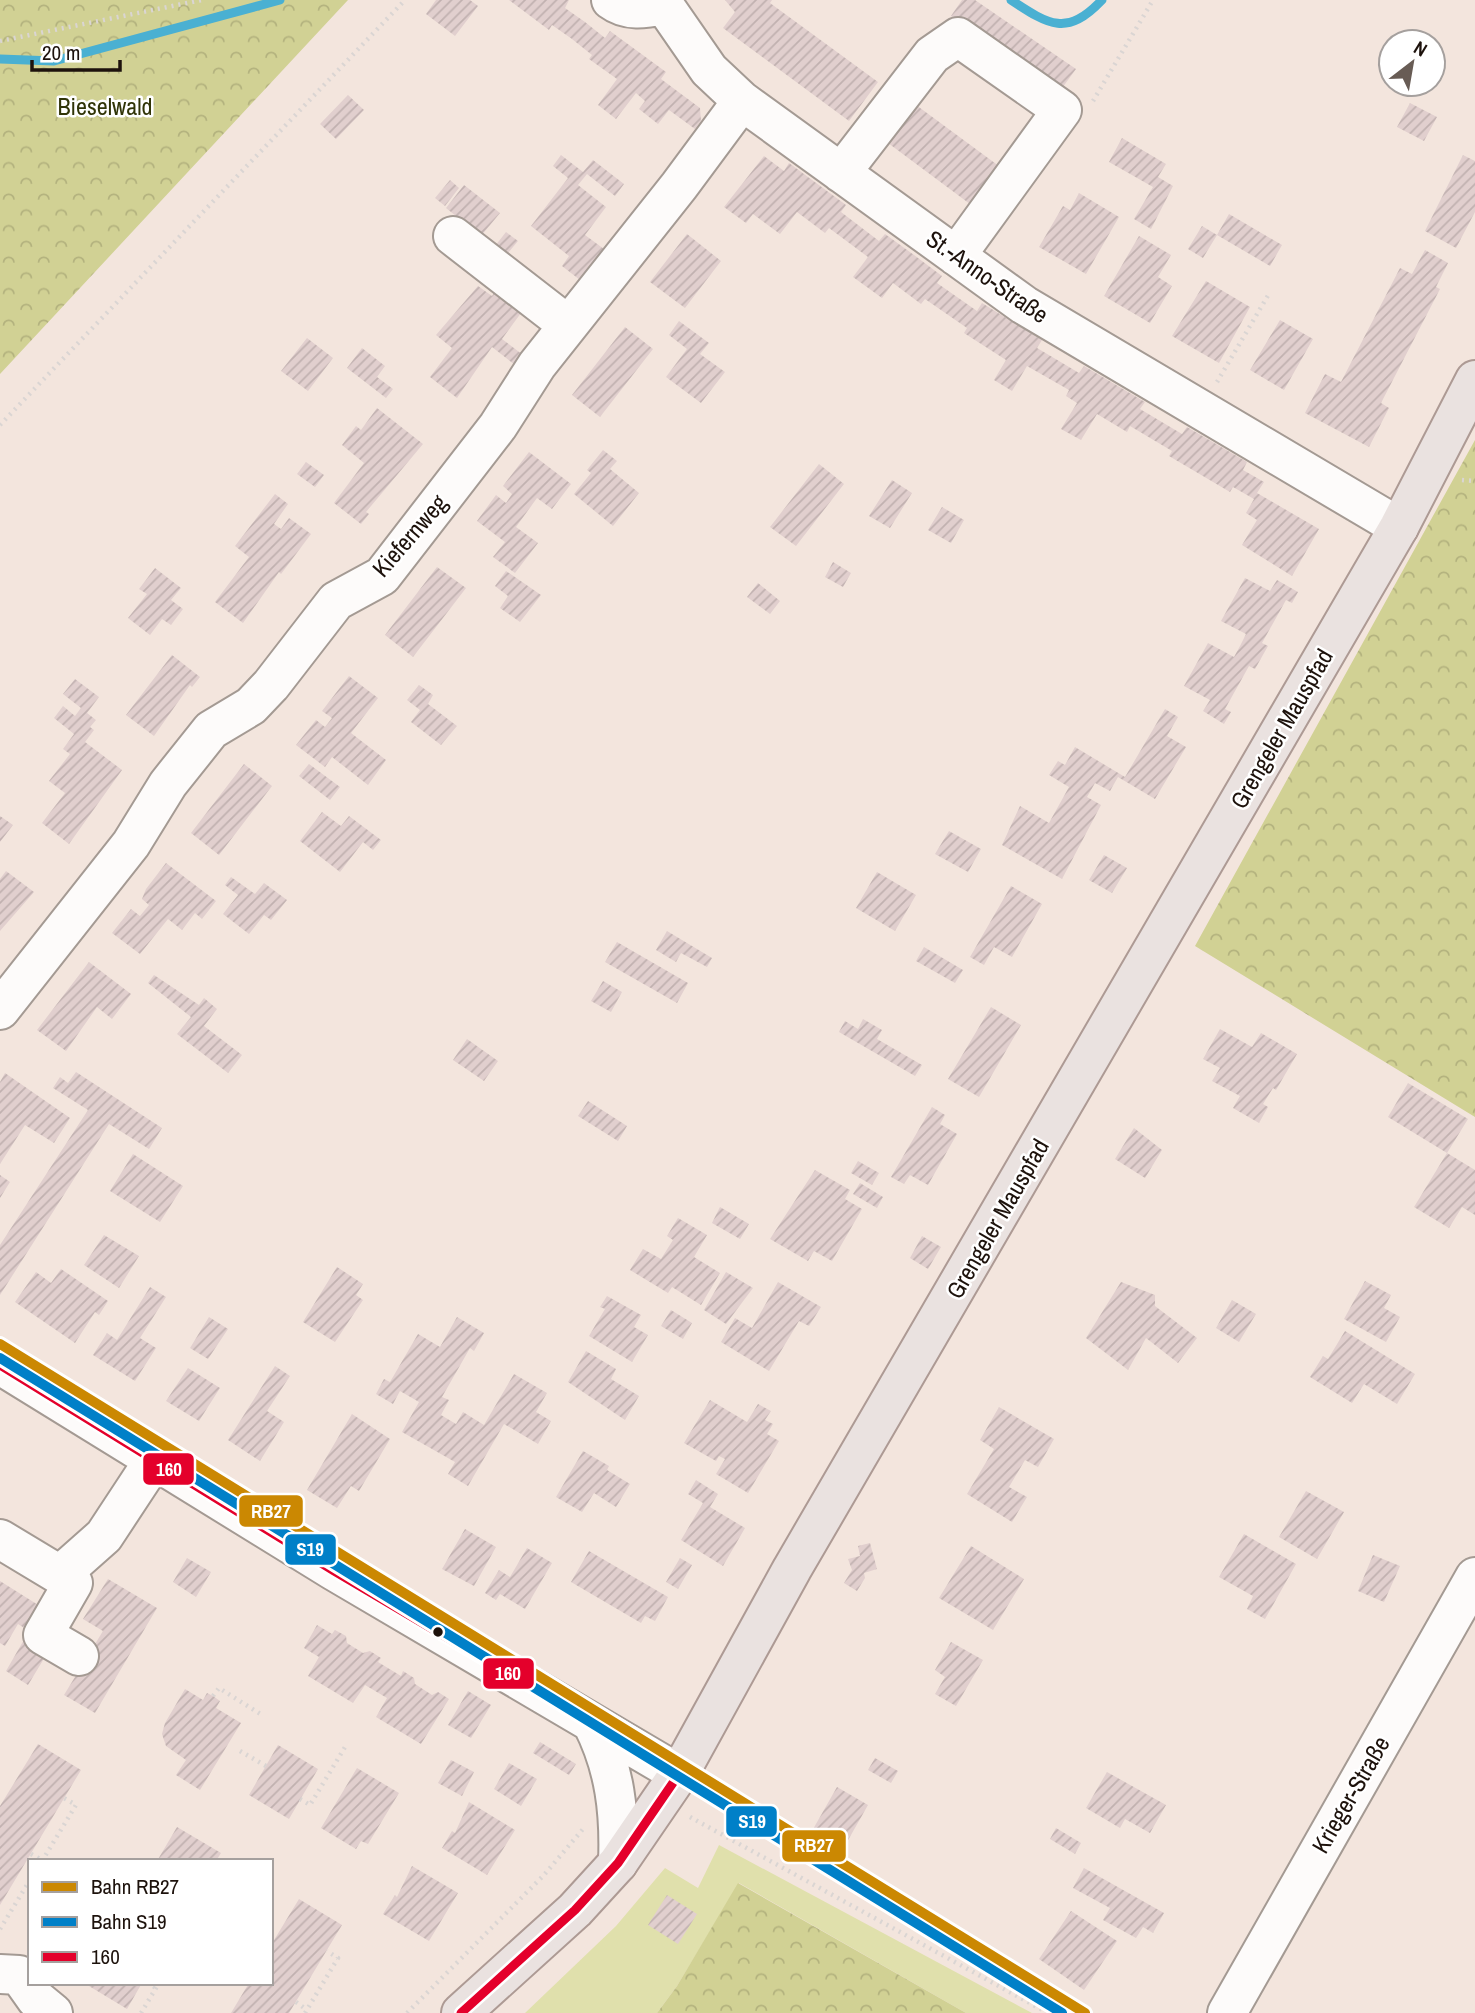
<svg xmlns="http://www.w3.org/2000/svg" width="1475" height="2013" viewBox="0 0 1475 2013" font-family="'Archivo Narrow',sans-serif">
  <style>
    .green { fill: #e0e0ac }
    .forest { fill: url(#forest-crowns) }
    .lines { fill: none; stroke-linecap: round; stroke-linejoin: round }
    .stream { stroke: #4ab0d2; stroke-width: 9 }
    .building { fill: url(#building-hatch) }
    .minor-casing { stroke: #a49a93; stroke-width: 42 }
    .major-casing { stroke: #ad9a94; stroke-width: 42 }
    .path { stroke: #dad5d3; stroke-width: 4.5; stroke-dasharray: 2 5; stroke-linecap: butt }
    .minor { stroke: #fdfbfa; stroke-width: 38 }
    .major { stroke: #eae2e0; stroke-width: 38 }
    .bus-1-casing { stroke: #fff; stroke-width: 14 }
    .bus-1 { stroke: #e4002b; stroke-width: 9 }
    .rail-1-casing { stroke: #fff; stroke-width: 16 }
    .rail-2-casing { stroke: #fff; stroke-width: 16 }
    .rail-1 { stroke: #cb8802; stroke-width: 10 }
    .rail-2 { stroke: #0080c8; stroke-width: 10 }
    .bus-dot { fill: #1d120c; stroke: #fff; stroke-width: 2.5 }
    .labels { text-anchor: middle; stroke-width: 5; stroke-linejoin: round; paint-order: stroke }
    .park-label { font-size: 24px; fill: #303407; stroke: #fff }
    .street-label { font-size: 24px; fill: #1d120c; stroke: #fff }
    .line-badge { stroke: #fff; stroke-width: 2.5 }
    .badge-label { font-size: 19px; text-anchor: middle; font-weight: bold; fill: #fff }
  </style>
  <defs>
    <pattern id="forest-crowns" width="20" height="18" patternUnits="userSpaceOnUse" patternTransform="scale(1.75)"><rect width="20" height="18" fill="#d1d194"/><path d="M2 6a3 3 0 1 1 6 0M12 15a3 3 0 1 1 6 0" fill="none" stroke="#b3b27e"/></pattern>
    <pattern id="building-hatch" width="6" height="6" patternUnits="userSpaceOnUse" patternTransform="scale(1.75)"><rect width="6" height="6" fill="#e1cfce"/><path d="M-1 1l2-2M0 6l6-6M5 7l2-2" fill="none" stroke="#c1b1b0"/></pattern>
  </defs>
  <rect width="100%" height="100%" fill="#f3e5dd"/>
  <path class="green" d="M719 1845 1032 2013H966L739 1883 677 1986 657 2013H525L616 1926 665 1868 698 1888Z"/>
  <path class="forest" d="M0 0H348L0 374Z
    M1475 440V1117L1195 946Z
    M738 1883 966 2013H657L677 1986Z"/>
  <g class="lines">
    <path class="stream" d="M1011 0C1049 25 1067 37 1102 0
      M0 59 54 61 280 0"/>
  </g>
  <path class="building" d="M436 0H470L478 6 455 36 426 14Z
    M509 0H569L565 8 585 22 605 38 610 31 666 72 661 79 700 108 701 121 695 129 669 110 658 124 639 109 645 101 636 93 616 119 598 105 617 79 589 59 592 55 572 39 552 25 549 30Z
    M725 0H772L770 3 878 82 849 121 723 28 735 12Z
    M962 0H975L1076 69 1060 91 951 16Z
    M348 95 364 110 336 139 320 124Z
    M912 102 1007 172 978 210 884 140Z
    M1410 103 1437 117 1424 141 1397 127Z
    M1122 138 1166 164 1158 177 1173 186 1151 229 1134 219 1153 187 1109 162Z
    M561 155 583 172 593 160 624 184 615 196 587 174 578 185 606 207 585 235 604 249 580 280 562 266 569 256 531 226 568 178 553 166Z
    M1463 155 1475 161V212L1456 248 1425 231Z
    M764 156 784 171 789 163 846 205 841 212 879 241 885 234 914 255 942 276 937 283 977 311 982 303 1042 340 1037 348 1059 361 1079 373 1084 366 1145 402 1140 409 1182 434 1187 427 1247 462 1243 470 1264 482 1257 493 1319 529 1292 576 1242 545 1257 520 1246 513 1254 499 1233 487 1230 492 1169 456 1172 451 1130 426 1127 432 1097 414 1081 440 1061 429 1077 403 1066 396 1069 390 1027 366 1012 391 994 380 1006 360 964 333 967 328 925 299 921 304 893 283 882 298 853 277 868 257 829 228 825 233 797 212 780 234 753 214 746 223 724 207Z
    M450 180 459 188 445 206 435 198Z
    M464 185 500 213 481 236 446 208Z
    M1079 193 1119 217 1086 274 1039 247 1063 206 1070 210Z
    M1229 214 1282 245 1270 266 1217 235Z
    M1202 226 1217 235 1203 258 1188 249Z
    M506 232 518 241 508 253 525 266 516 277 488 255Z
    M687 234 721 261 685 308 650 282Z
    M1139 236 1171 255 1158 277 1172 286 1150 323 1104 296Z
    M1425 250 1448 263 1436 287 1440 289 1381 403 1389 408 1369 447 1305 413 1325 374 1341 382 1400 268 1412 274Z
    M1206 281 1250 307 1219 363 1172 336Z
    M478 286 492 296 494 293 521 313 502 339 523 355 515 365 492 347 457 398 430 377 452 348 436 335Z
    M1280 320 1313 339 1284 390 1250 370Z
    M679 321 709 343 700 354 725 372 701 403 666 377 687 349 669 335Z
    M625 327 653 349 600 417 572 395Z
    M307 338 333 358 308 391 281 371Z
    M362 348 385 366 377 377 393 389 386 398 347 368Z
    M377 408 423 444 366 512 369 514 361 524 334 503 364 463 342 445 356 426 361 430Z
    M603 450 617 461 610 469 639 493 613 526 574 494 591 473 587 470Z
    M529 452 571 484 552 509 537 498 516 527 538 543 515 573 493 557 505 542 477 521 496 495 506 503 512 494 503 486Z
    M306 462 324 475 315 487 297 474Z
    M819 464 844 484 796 546 770 527Z
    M892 480 912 493 890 528 869 516Z
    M275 494 288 504 274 524 281 529 289 518 311 534 281 574 279 572 243 623 215 602 249 557 235 546Z
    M942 507 964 520 951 543 928 530Z
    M833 562 851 573 843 587 825 577Z
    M437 567 466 588 413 657 385 635Z
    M155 568 181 588 171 600 183 609 171 625 162 619 150 635 128 618 147 594 139 589Z
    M506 571 541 595 520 622 500 608 508 596 495 586Z
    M1245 578 1270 591 1277 580 1298 592 1292 603 1286 600 1262 643 1268 646 1255 669 1249 666 1225 709 1231 712 1224 724 1203 711 1210 700 1184 686 1208 643 1234 657 1240 646 1246 634 1221 621Z
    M758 583 780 601 770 614 747 597Z
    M172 655 200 677 192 687 190 685 154 736 126 715Z
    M349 676 378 698 351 733 386 760 368 785 332 757 325 767 296 745 316 720 325 727 332 718 322 711Z
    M75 679 99 697 87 713 96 720 90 727 94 730 85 742 122 770 69 844 42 823 65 793 49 781 70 754 63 749 74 734 54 718 63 706 75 716 81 708 63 694Z
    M419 685 433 695 428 704 457 726 441 745 411 722 420 710 407 700Z
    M1165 709 1178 717 1167 736 1186 747 1155 799 1118 777 1110 791 1095 783 1087 797 1101 805 1062 879 1002 845 1020 806 1049 823 1069 787 1049 775 1058 761 1065 765 1075 747 1125 777Z
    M244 764 272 786 219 855 191 833Z
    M309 764 340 787 330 800 299 776Z
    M322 812 341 826 349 816 381 840 373 850 363 842 340 872 300 841Z
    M0 816 13 825 0 842Z
    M949 831 981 849 968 872 935 854Z
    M1104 855 1127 868 1112 893 1089 880Z
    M166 863 216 901 202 919 195 913 182 930 168 919 140 954 112 933 131 909 140 916 149 905 142 899 146 889Z
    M6 871 34 892 0 931V879Z
    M877 872 916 895 895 931 856 908Z
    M231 877 255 894 264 883 287 900 271 920 264 915 249 934 223 914 238 895 225 885Z
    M1011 886 1042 904 1012 957 994 947 984 965 970 957Z
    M667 931 712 958 707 967 681 953 676 962 656 950Z
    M617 942 688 983 677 1003 605 962Z
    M924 947 963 970 955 983 916 961Z
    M89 962 131 994 112 1019 97 1007 66 1051 37 1030Z
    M154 975 199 1005 204 998 217 1009 204 1026 242 1055 228 1073 177 1034 191 1017 148 983Z
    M603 981 622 992 611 1012 591 1001Z
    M991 1007 1021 1025 979 1097 948 1079Z
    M863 1019 882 1030 877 1039 922 1065 915 1076 839 1032 845 1021 858 1029Z
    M1220 1029 1252 1047 1261 1033 1297 1054 1276 1090 1273 1088 1263 1104 1268 1107 1259 1123 1233 1108 1240 1096 1212 1081 1220 1068 1203 1059Z
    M467 1039 498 1061 484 1081 453 1060Z
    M76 1072 162 1128 149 1149 109 1124 0 1295V1245L88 1110 53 1088 60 1077 68 1083Z
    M5 1073 70 1118 54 1143 25 1125 0 1164V1082Z
    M1408 1083 1468 1119 1447 1153 1388 1117Z
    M588 1101 627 1126 618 1141 578 1116Z
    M932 1107 945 1115 940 1124 957 1134 928 1185 910 1175 904 1184 891 1177Z
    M1134 1128 1162 1150 1145 1178 1115 1159Z
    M1447 1153 1475 1170V1215L1462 1207 1449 1228 1414 1207Z
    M133 1154 183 1186 160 1222 110 1191Z
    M858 1161 879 1173 872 1185 851 1173Z
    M815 1170 850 1190 845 1199 862 1209 832 1261 814 1251 808 1261 770 1239Z
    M0 1175 10 1182 0 1198Z
    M860 1183 883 1197 877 1208 853 1194Z
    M720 1207 749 1224 740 1239 712 1223Z
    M678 1218 707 1235 694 1257 720 1273 701 1305 672 1287 668 1293 630 1270 643 1249 661 1259 673 1240 667 1236Z
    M104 1235 139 1256 119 1288 84 1265Z
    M922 1236 941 1247 928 1269 910 1258Z
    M337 1267 363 1284 356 1295 363 1300 335 1342 303 1322Z
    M61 1269 108 1301 99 1315 95 1312 75 1343 15 1302 36 1272 51 1283Z
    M726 1272 753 1288 726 1324 704 1310Z
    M1365 1281 1391 1295 1384 1308 1400 1317 1386 1342 1344 1319Z
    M778 1282 821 1307 809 1326 799 1321 769 1371 721 1342 735 1318 752 1328Z
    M1121 1282 1155 1295V1306L1197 1338 1178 1363 1146 1338 1128 1370 1086 1338Z
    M150 1287 166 1297 140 1338 156 1348 135 1381 93 1355 107 1333 117 1340Z
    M607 1296 641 1315 634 1327 648 1335 632 1362 589 1336 605 1309 600 1307Z
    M1232 1300 1256 1314 1239 1342 1216 1328Z
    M671 1310 692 1323 683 1339 661 1326Z
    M209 1317 228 1329 208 1359 190 1348Z
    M457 1317 484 1333 474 1351 470 1348 442 1397 449 1400 441 1415 456 1424 463 1412 484 1425 514 1374 547 1393 536 1412 551 1421 538 1444 504 1424 468 1486 448 1474 455 1462 402 1432 419 1402 400 1391 393 1404 376 1394 384 1379 390 1382 418 1334 440 1347Z
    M1345 1331 1415 1374 1397 1404 1364 1384 1352 1403 1310 1377 1323 1356 1328 1359Z
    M586 1351 616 1369 611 1379 639 1396 625 1420 568 1382Z
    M275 1366 290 1376 267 1411 284 1422 260 1461 228 1440Z
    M188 1368 220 1388 199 1421 166 1401Z
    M710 1400 747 1422 758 1404 771 1411 765 1420 773 1424 767 1434 779 1441 748 1493 716 1474 725 1459 719 1456 716 1461 684 1443Z
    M999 1407 1054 1439 1038 1467 1025 1460 1009 1487 1027 1497 1012 1522 967 1494 994 1449 980 1440Z
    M352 1414 390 1439 359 1491 351 1486 337 1508 307 1490Z
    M583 1451 609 1466 607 1470 630 1484 616 1507 594 1493 582 1512 556 1497Z
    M696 1480 718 1494 710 1507 745 1528 723 1566 681 1540 703 1503 688 1494Z
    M1306 1491 1344 1512 1317 1559 1279 1537Z
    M465 1529 496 1547 474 1586 442 1569Z
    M1244 1534 1296 1564 1265 1619 1247 1609 1253 1596 1219 1577Z
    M870 1543 877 1569 864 1573 865 1578 857 1591 844 1583 852 1570 848 1559 860 1556 858 1546Z
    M971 1546 1024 1579 993 1630 939 1598Z
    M527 1548 552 1563 525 1609 500 1594 496 1600 485 1593 499 1570 510 1577Z
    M589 1551 668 1597 655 1621 645 1616 641 1623 571 1582Z
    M1373 1555 1400 1566 1384 1602 1358 1591Z
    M187 1558 211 1572 196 1597 173 1582Z
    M680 1558 692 1565 678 1589 666 1582Z
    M108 1579 157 1608 95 1713 64 1695 103 1631 83 1619Z
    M0 1581 43 1608 29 1631 18 1624 5 1646 0 1643Z
    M317 1625 332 1634 335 1630 346 1636 347 1643 363 1653 370 1651 381 1658 378 1662 401 1676 403 1671 414 1678 415 1684 432 1695 438 1692 449 1699 421 1744 376 1717 387 1698 365 1685 353 1703 308 1676 319 1657 304 1648Z
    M25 1638 48 1652 28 1685 6 1671Z
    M951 1642 983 1660 956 1706 935 1694 945 1677 935 1670Z
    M185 1689 203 1700 207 1693 213 1696 220 1701 216 1708 241 1723 200 1790 176 1775 186 1760 166 1746 162 1734 165 1723Z
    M468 1691 491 1705 471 1738 448 1725Z
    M540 1742 576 1764 569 1775 533 1753Z
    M38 1744 81 1770 0 1905V1806Z
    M278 1745 318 1769 289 1819 249 1795Z
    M875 1758 898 1771 891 1783 868 1770Z
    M451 1760 474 1772 462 1796 438 1783Z
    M509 1763 537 1779 521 1806 494 1789Z
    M357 1768 399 1793 368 1844 361 1841 356 1849 321 1828Z
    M1107 1772 1166 1805 1150 1833 1125 1819 1120 1828 1086 1808Z
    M837 1787 868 1805 843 1849 812 1831Z
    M469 1802 515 1830 487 1875 442 1848 452 1831 455 1833Z
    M177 1827 221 1853 216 1861H157Z
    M1056 1828 1081 1843 1075 1854 1050 1839Z
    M412 1866 458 1893 429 1941 383 1914 395 1895 397 1897Z
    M1084 1868 1164 1913 1153 1933 1143 1927 1136 1938 1103 1920 1110 1908 1073 1888Z
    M667 1895 697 1914 678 1944 648 1925Z
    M299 1899 342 1925 289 2013H231L249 1983H271V1945Z
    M1071 1911 1117 1941 1084 1990 1039 1959Z
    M84 1983H142L127 2009Z"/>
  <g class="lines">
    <defs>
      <path id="minor" d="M611 0C627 12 645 9 664 5L709 70 742 101 1024 305 1399 527
        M841 173 932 55 958 37 1062 110 956 256
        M453 236 568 325
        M0 1010 131 844 168 784 211 730 251 706 271 685 336 601 382 576 498 426 537 365 679 186 742 101
        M0 1365 334 1571 679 1774
        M0 1539 73 1583 43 1635 79 1656
        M60 1575 104 1536 154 1460
        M592 1723C615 1768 620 1813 618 1863
        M0 1974 19 1975 36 1999 53 2013
        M1227 2013 1475 1577"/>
      <path id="major" d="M461 2013 575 1910 618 1863 679 1774 792 1569 1399 527 1475 380"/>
    </defs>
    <use href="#minor" class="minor-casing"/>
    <use href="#major" class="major-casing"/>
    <path class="path" d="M0 41 202 0
      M1093 101 1153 0
      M1217 382 1270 292
      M0 425 405 0
      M1462 480 1475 481
      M213 1696 219 1688 262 1715
      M240 1751 266 1766
      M300 1799 310 1805 345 1747
      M690 1817 1048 2013
      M31 1854 42 1860
      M42 1861 76 1805 64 1798
      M0 1929 30 1880
      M147 1983 156 1988
      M296 2002 307 2010
      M141 2013 159 1983
      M305 2013 338 1958 327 1951
      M407 2013 544 1875 583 1829"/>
    <use href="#minor" class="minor"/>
    <use href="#major" class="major"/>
    <defs>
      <path id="bus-1" d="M0 1365 334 1571 679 1774
        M461 2013 575 1910 618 1863 679 1774"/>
    </defs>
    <use href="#bus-1" class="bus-1-casing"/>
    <use href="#bus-1" class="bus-1"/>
    <defs>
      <path id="rail-1" d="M0 1344 1085 2013"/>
      <path id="rail-2" d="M0 1358 1062 2013"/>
    </defs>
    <use href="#rail-1" class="rail-1-casing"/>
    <use href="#rail-2" class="rail-2-casing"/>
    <use href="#rail-1" class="rail-1"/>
    <use href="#rail-2" class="rail-2"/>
  </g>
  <circle class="bus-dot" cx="438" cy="1632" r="6"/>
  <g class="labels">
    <g class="park-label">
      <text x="105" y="115">Bieselwald</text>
    </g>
    <g class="street-label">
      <text transform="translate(987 277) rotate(35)" y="8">St.-Anno-Straße</text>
      <text transform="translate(410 536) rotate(-49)" y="8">Kiefernweg</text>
      <text transform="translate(1282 729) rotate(-60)" y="8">Grengeler Mauspfad</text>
      <text transform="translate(998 1219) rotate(-60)" y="8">Grengeler Mauspfad</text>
      <text transform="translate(1351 1795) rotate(-60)" y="8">Krieger-Straße</text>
    </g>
  </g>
  <g class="line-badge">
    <rect x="142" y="1452" width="53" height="34" rx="7" fill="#e4002b"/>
    <rect x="238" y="1494" width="66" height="34" rx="7" fill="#cb8802"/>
    <rect x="284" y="1533" width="53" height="33" rx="7" fill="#0080c8"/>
    <rect x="482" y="1657" width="53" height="33" rx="7" fill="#e4002b"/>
    <rect x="725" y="1805" width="53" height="33" rx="7" fill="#0080c8"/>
    <rect x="781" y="1829" width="66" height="34" rx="7" fill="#cb8802"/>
  </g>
  <g class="badge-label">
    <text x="169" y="1476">160</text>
    <text x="271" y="1518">RB27</text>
    <text x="310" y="1556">S19</text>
    <text x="508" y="1680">160</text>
    <text x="752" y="1828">S19</text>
    <text x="814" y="1852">RB27</text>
  </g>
  <rect x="28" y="1859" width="245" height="126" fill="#ffffff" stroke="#a5a09e" stroke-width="2"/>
  <rect x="42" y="1882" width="35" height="10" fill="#cb8802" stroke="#a5a09e" stroke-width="2"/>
  <text x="91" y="1894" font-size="21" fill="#1d120c">Bahn RB27</text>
  <rect x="42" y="1917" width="35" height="10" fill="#0080c8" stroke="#a5a09e" stroke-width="2"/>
  <text x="91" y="1929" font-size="21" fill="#1d120c">Bahn S19</text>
  <rect x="42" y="1952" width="35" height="10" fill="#e4002b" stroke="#a5a09e" stroke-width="2"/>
  <text x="91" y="1964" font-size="21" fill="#1d120c">160</text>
  <g transform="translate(1412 63) rotate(31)"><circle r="33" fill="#ffffff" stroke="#a5a09e" stroke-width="2"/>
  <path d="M0-5L12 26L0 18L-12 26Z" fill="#685c55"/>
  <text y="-10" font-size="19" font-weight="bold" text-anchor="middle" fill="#1d120c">N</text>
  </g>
  <path d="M32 60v10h88v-10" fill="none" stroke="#1d120c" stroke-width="3.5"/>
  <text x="42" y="60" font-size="21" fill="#1d120c" stroke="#ffffff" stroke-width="5" paint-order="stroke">20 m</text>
</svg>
